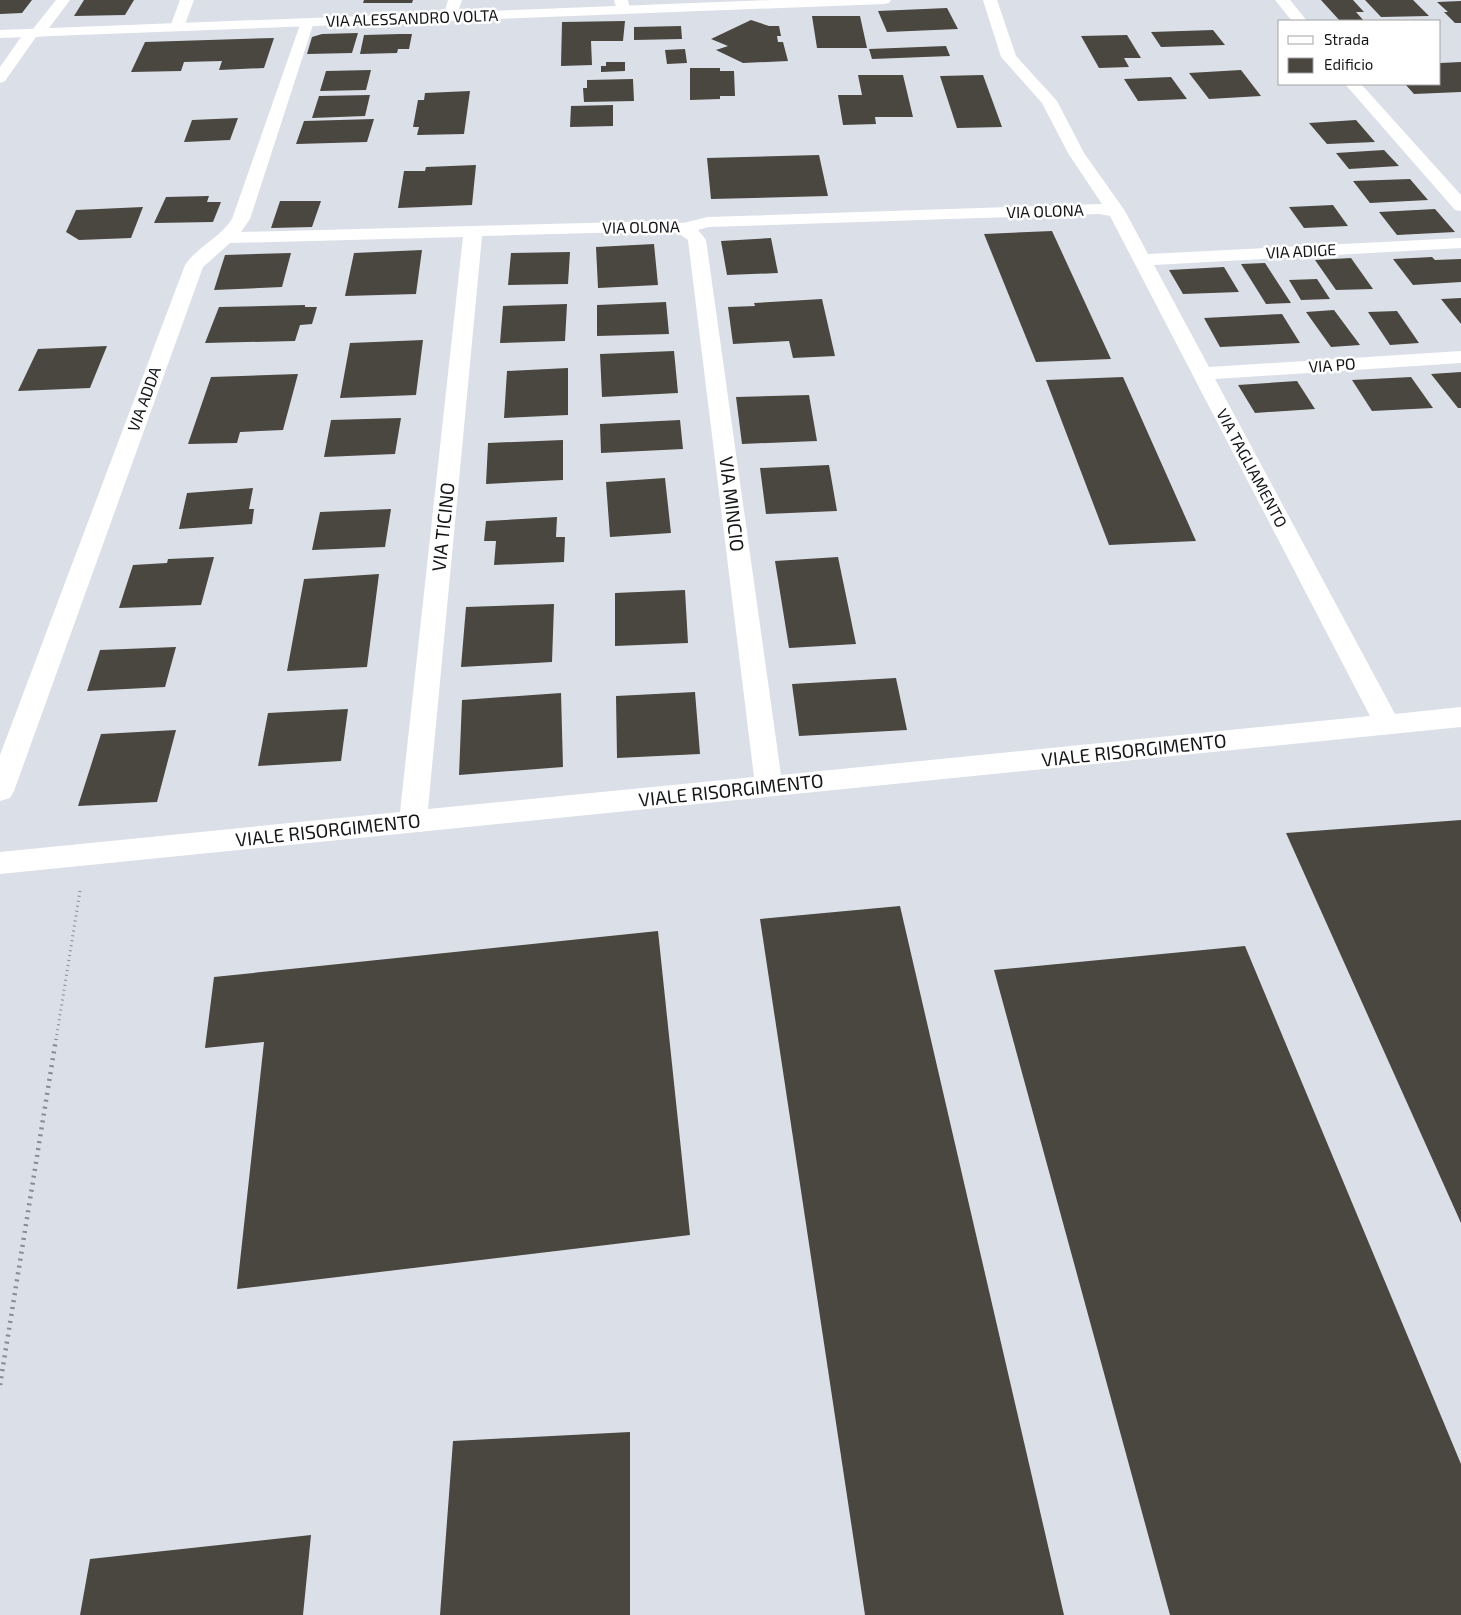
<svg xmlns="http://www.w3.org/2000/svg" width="1461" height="1615" viewBox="0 0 1461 1615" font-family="'Exo 2',sans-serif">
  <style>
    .building { fill: #4a4640 }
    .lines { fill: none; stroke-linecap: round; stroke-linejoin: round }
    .path-far1 { stroke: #888b91; stroke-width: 3; stroke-dasharray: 1 4; stroke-linecap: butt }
    .path { stroke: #888b91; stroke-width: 4.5; stroke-dasharray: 2 5; stroke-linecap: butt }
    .lane { fill: #fff; fill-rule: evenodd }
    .street { fill: #fff; fill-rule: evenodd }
    .secondary { fill: #fff; fill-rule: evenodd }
    .labels { text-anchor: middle; stroke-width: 5; stroke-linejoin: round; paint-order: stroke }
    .far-street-label { font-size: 16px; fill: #141618; stroke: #fff }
    .street-label { font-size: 19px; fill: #141618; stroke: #fff }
  </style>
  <rect width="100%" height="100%" fill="#dbe0e8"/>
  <path class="building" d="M0 0H32L22 13 0 14Z
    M84 0H134L125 15 74 16Z
    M364 0H413L412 3H363Z
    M1321 0H1353L1364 12H1356L1364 21H1340Z
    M1365 0H1413L1429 16 1381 17Z
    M1461 1V23H1455L1444 12H1448L1437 2Z
    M947 8 958 29 887 32 878 11Z
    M812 16H860L867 48H817Z
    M751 20 769 26H779L781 36H777L778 42H783L788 61 743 63 716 50 728 46 711 39Z
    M625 21 623 41H591L592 65 561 66 562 22Z
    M681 26 682 39 634 40V27Z
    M1213 30 1225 45 1161 47 1151 32Z
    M358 33 352 53 307 54 312 37 322 34Z
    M400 34H412L409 49H398L397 53 360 54 364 35Z
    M1127 35 1141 58H1124L1129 67 1099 68 1081 36Z
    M274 38 264 68 219 70 222 61 184 62 181 71 131 72 145 42Z
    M946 46 950 56 872 59 869 49Z
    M685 49 687 63 667 64 665 50Z
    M606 62H625V71L601 72V66H606Z
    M1461 62V92L1414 94 1405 84H1440V63Z
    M690 68H720V71H734L735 96H720V99L690 100Z
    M371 70 366 90 320 91 326 71Z
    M1241 70 1261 96 1209 99 1189 73Z
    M858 75H903L913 117H875L876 124 843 125 838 95H862Z
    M983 75 1002 127 957 128 940 76Z
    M1171 77 1187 99 1138 101 1124 79Z
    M633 79 634 101 584 102 583 88H587V80Z
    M470 91 464 134 417 135 419 127H413L418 100H424L425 93Z
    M370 95 365 116 312 118 319 96Z
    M613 105V126L570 127 571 106Z
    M238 118 230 140 184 142 192 120Z
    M374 119 367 142 296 144 304 121Z
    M1356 120 1375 142 1327 144 1309 123Z
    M1384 150 1399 166 1349 169 1336 153Z
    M819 155 828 196 711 199 707 158Z
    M476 165 472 205 398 208 404 171H425L426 167Z
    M1410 179 1428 200 1370 203 1353 181Z
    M209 196 207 202H221L213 222 154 223 166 197Z
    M280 201H321L312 227 271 228Z
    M1333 205 1348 226 1304 228 1289 207Z
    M143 207 131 238 79 240 66 232 76 210Z
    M1435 209 1455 232 1397 235 1379 212Z
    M1052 231 1111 359 1036 362 984 234Z
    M771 238 778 273 727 275 721 241Z
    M654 244 658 285 598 288 596 247Z
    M422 250 416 294 345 296 354 253Z
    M570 252 568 284 508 285 511 253Z
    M291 253 282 287 214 290 225 255Z
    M1432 257 1435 260 1461 259V282L1413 285 1393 259Z
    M1351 258 1373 289 1336 290 1315 260Z
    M1265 263 1291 303 1266 304 1241 264Z
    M1224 267 1239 292 1183 294 1169 270Z
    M1317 279 1330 299 1301 300 1289 280Z
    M1461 298V324L1441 299Z
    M822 299 835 356 793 358 789 341 733 344 728 307 755 306 754 303Z
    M666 302 669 334 597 336V305Z
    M567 304 565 341 500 343 503 306Z
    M305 305V307H317L312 324 300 325 295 341 205 343 219 307Z
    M1334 310 1360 345 1331 347 1306 312Z
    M1397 311 1419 343 1390 345 1368 312Z
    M1282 314 1300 343 1220 347 1204 318Z
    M423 340 416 395 340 398 350 343Z
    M107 346 90 388 18 391 38 349Z
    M674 351 678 393 602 397 600 354Z
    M568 368V415L504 418 507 371Z
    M1461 372V408H1458L1431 374Z
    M298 374 283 430 240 432 237 443 188 444 211 377Z
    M1123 377 1196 541 1109 545 1046 380Z
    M1411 377 1433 408 1372 411 1352 380Z
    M1297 381 1315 409 1255 413 1238 385Z
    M809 395 817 441 742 444 736 397Z
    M401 418 395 454 324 457 331 420Z
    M680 420 683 449 601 453 600 424Z
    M563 440V480L486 484 488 443Z
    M829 465 837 511 766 514 760 468Z
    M665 478 671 533 610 537 606 482Z
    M253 488 249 509H254L252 524 179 529 187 493Z
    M391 509 385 547 312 550 320 512Z
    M557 517 556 537H565L564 562 494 565 496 541H484L486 521Z
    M214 557 201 605 119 608 133 565 167 563 168 559Z
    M838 557 856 644 789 648 775 561Z
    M379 574 367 667 287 671 304 579Z
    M685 590 688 643 615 646V593Z
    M554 604 552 662 461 667 466 607Z
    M176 647 165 687 87 691 100 650Z
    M896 678 907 730 799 736 792 684Z
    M695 692 700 754 617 758 616 696Z
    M561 693 563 767 459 775 462 700Z
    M348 709 341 761 258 766 268 713Z
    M176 730 157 802 78 806 101 734Z
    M1461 820V1223L1286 833Z
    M900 906 1064 1615H865L760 919Z
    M658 931 690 1235 237 1289 264 1042 205 1048 214 977Z
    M1245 946 1461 1464V1615H1170L994 970Z
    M630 1432V1615H440L453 1441Z
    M311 1535 303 1615H80L90 1559Z"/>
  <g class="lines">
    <path class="path-far1" d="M56 1040 80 891"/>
    <path class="path" d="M0 1385 56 1039"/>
    <path class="lane" d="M180 0H194L184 27 177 31 170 27Z
      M614 0H628L630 10 628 13H618Z"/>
    <path class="street" d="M56 0H70L43 36 36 37 5 81 0 83V67L26 30 33 29Z
      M448 0H462L455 20H445L443 17Z
      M983 0H997L1016 56 1057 101 1084 153 1125 211 1148 254 1461 238V248L1154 265 1209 367 1461 351V363L1215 379 1395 714 1461 707V727L0 874V852L400 812 463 237 230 243 203 267 14 791 10 798 0 801V755L185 265C197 247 220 238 232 219L302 19H312L314 22 250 219 241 232 666 221 683 223 708 217 1102 204 1068 153 1042 103 1001 57ZM1099 214 1110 216 1370 716 781 775 706 240 698 230 708 227ZM666 231 678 233 688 240 754 777 428 809 482 236Z
      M1275 0H1290L1307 21H1292Z
      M1345 84H1361L1461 195V211L1455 210Z"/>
    <path class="secondary" d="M773 0H891L889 3 884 4 0 38V30Z"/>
  </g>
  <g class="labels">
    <g class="far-street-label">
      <text transform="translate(412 18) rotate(-2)" y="6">VIA ALESSANDRO VOLTA</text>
      <text transform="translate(1045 211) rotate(-2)" y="6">VIA OLONA</text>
      <text transform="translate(641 227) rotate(-1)" y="6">VIA OLONA</text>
      <text transform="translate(1301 251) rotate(-3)" y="6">VIA ADIGE</text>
      <text transform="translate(1332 365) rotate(-4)" y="6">VIA PO</text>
      <text transform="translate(144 399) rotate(-70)" y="6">VIA ADDA</text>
      <text transform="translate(1252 468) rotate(62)" y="6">VIA TAGLIAMENTO</text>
    </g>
    <g class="street-label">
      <text transform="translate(732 504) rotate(83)" y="7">VIA MINCIO</text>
      <text transform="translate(443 527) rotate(-84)" y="7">VIA TICINO</text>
      <text transform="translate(1134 750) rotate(-6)" y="7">VIALE RISORGIMENTO</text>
      <text transform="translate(731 790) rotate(-6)" y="7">VIALE RISORGIMENTO</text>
      <text transform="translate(328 830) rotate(-6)" y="7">VIALE RISORGIMENTO</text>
    </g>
  </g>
  <rect x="1278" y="20" width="162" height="65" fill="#ffffff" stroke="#a1a2a3"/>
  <rect x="1288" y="36" width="25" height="8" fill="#ffffff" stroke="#a1a2a3"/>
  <text x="1324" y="45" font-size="15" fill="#141618">Strada</text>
  <rect x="1288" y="58" width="25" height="15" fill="#4a4640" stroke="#a1a2a3"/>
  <text x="1324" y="70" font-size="15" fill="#141618">Edificio</text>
</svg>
